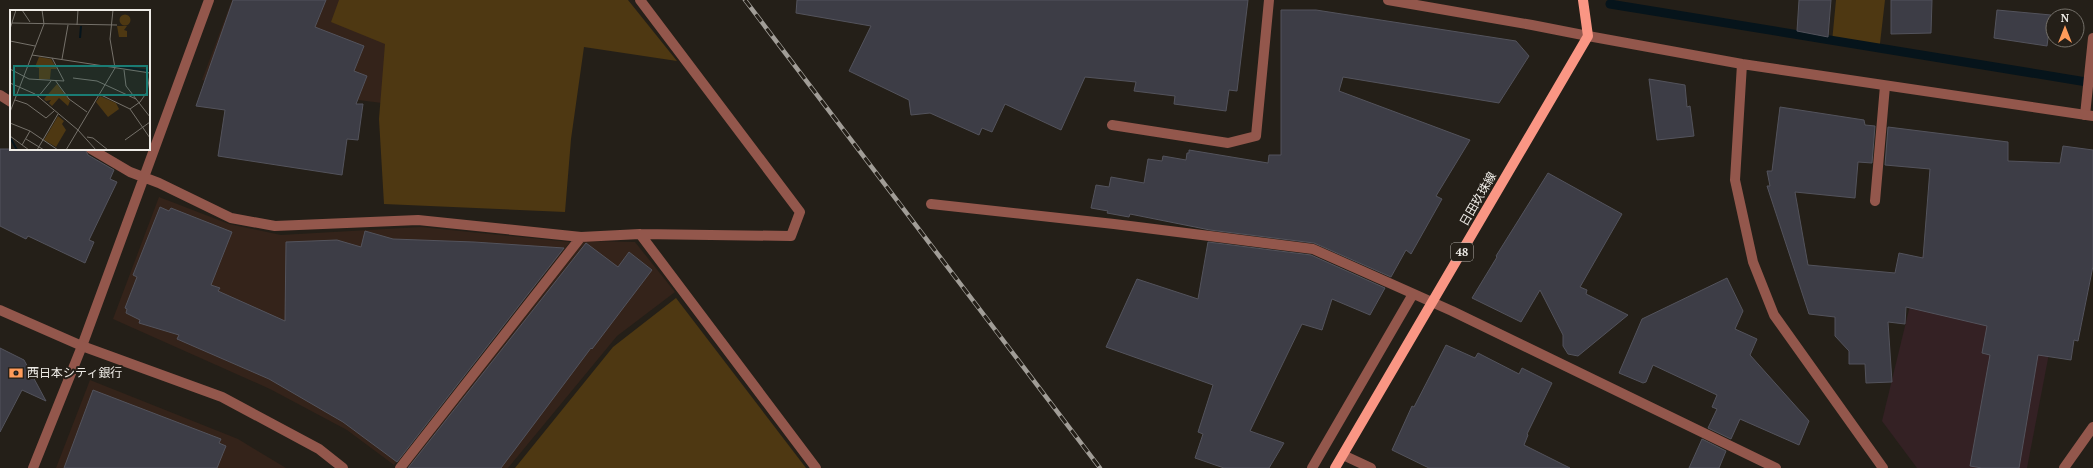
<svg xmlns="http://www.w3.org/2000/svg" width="2093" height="468" viewBox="0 0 2093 468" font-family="'PT Serif','Noto Sans JP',serif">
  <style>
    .commercial { fill: #34231a }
    .education { fill: #342124 }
    .green { fill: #4e3812 }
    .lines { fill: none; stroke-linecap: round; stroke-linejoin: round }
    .stream { stroke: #06141b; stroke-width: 9 }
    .building { fill: #3d3d46; stroke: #53535c }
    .service { stroke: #93574c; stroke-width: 10 }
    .minor { stroke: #93574c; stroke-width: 10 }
    .tertiary { stroke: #93574c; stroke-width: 10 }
    .primary { stroke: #fa9684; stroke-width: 10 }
    .rail-casing { stroke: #a19d97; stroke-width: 4.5 }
    .rail { stroke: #241f18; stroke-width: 3; stroke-dasharray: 9; stroke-linecap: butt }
    .labels { text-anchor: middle; stroke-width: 4; stroke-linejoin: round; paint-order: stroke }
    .shield { fill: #241f18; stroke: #b1aea8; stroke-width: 1 }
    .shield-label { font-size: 11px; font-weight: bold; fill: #eeebe6 }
    .street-label { font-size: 12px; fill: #eeebe6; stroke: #241f18 }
    .poi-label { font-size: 12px; fill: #eeebe6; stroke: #241f18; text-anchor: start }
    .inset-river { fill: none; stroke: #06141b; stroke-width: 2 }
    .inset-road { fill: none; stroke: #75716a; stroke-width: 1 }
    .view { fill: #1a7c74; fill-opacity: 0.15; stroke: #1a7c74; stroke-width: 2 }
    .inset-edge { fill: none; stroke: #eeebe6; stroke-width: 2 }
  </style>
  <rect width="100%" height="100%" fill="#241f18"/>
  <path class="commercial" d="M232 0H347L390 40 382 103 202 80Z
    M159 197 229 224 281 235 421 227 570 242 394 465 347 430 270 389 113 319Z
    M582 241 635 242 675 292 617 336 508 468H407Z
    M90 380 238 439 286 468H56Z"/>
  <path class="education" d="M1969 241 2066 265 2027 468H1917L1882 421 1922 256Z"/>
  <path class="green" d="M339 0H628L677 61 584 47 571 139 565 212 384 204 379 119 385 44 331 22Z
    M1836 0H1885L1879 52 1832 42Z
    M676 298 806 468H515L613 347Z"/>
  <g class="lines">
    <path class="stream" d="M1610 4 2093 83"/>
  </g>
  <path class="building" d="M233 0H326L315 27 364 46 354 71 367 76 356 104H363L358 140 347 139 342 175 218 156 225 110 196 106Z
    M797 0H1248L1237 91 1229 90 1226 111 1174 104 1175 96 1134 91 1136 82 1085 77 1061 130 1005 104 992 132 982 128 979 135 930 113 911 115 909 100 849 71 871 26 796 13Z
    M1799 0H1831L1828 37 1797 31Z
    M1891 0H1932L1931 33 1891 34Z
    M1281 10H1316L1516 41 1529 56 1499 103 1343 77 1339 91 1470 140 1436 196 1442 199 1411 254 1406 250 1391 277 1314 243 1210 230 1130 214 1129 217 1107 213 1108 211 1091 208 1096 185 1109 187 1111 177 1144 183 1148 159 1162 161 1163 156 1186 160 1187 153H1189V150L1268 163 1269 155H1281Z
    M1997 10 2051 15 2047 46 1994 38Z
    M1649 79 1685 85 1687 107 1690 106 1694 136 1657 140Z
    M1780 107 1864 120 1865 125 1875 126 1872 163 1858 162 1855 198 1795 192 1808 265 1895 273 1899 253 1923 258 1930 169 1885 165 1888 127 2008 142V161L2060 163 2063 146 2093 150V266L2078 341 2074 340 2071 360 2038 355 2019 468H1982L1970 466 1990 355 1982 353 1987 326 1906 307 1905 324 1888 322 1892 382 1866 383 1865 364H1849V351L1835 336V317L1809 314 1767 186H1770L1767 171H1772Z
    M0 149H85L88 155 114 170 110 179 117 182 89 240 94 242 85 263 28 236 26 239 0 226Z
    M1548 173 1622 214 1580 287 1587 290 1586 294 1628 315 1578 356 1568 354 1563 346V335L1540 290 1521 322 1472 298 1497 257 1496 256Z
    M160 207 169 211 171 208 232 232 211 285 220 288 218 291 285 321 286 242 337 240 361 247 365 231 393 239 474 242 564 248 397 462 343 422 269 379 177 339 179 335 139 323 140 320 126 313 127 309 125 308 137 277 133 275Z
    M1208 242 1311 255 1385 288 1370 315 1332 299 1322 330 1302 324 1250 431 1284 443 1269 468H1224L1195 458 1203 434 1198 432 1213 385 1106 347 1137 279 1198 299Z
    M586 243 618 267 629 252 652 270 592 349 591 348 501 468H408Z
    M1727 278 1743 311 1735 329 1757 339 1750 355 1809 421 1799 445 1740 419 1731 439 1708 428 1717 409 1712 407 1717 395 1653 365 1646 382 1643 383 1619 373 1642 319Z
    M1446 345 1475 358 1478 353 1519 374 1522 368 1552 383 1527 434 1528 435 1524 445 1570 468H1429L1392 450 1412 406 1414 407Z
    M0 348 24 360 46 401 22 390 0 432Z
    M93 390 221 439 219 443 226 446 217 468H64Z
    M1702 439 1726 451 1719 468H1689Z"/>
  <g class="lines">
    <path class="service" d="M2085 115 2093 38
      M1112 125 1228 143 1256 136 1269 0"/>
    <path class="minor" d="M1388 0 1532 25 1588 36
      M0 95 11 102
      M91 149 130 172 159 183 231 218 275 226 418 220 581 237 640 234 791 236 800 212 640 0
      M1875 201 1885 86
      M931 204 1114 224 1313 249 1452 311 1776 468
      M640 234 816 468
      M1343 455 1371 468
      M33 468 82 346 209 0
      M400 468 581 237
      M1312 468 1413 294
      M2064 468 2093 427"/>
    <path class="tertiary" d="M1588 36 1742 64 2093 116
      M1742 64 1735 180 1753 262 1774 315 1883 468
      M0 310 82 346 222 397 319 449 343 468"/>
    <path class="primary" d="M1335 468 1588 36 1583 0"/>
    <defs>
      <path id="rail" d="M745 0 1100 468"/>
    </defs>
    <use href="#rail" class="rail-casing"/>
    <use href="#rail" class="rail"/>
  </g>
  <defs>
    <symbol id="bank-bare" viewBox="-9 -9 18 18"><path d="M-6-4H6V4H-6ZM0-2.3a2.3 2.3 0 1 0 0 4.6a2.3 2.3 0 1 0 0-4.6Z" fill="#ff9b5a" stroke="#241f18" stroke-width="2.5" paint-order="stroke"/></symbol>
  </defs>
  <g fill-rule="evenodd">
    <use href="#bank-bare" x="6" y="363" width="20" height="20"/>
  </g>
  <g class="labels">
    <rect class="shield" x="1451" y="243" width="22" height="18" rx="3"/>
    <g class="shield-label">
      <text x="1462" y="256">48</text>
    </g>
    <g class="street-label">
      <text transform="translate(1478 199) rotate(-60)" y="4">日田玖珠線</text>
    </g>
    <g class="poi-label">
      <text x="27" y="377">西日本シティ銀行</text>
    </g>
  </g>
  <g transform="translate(10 10)">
    <rect width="140" height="140" fill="#241f18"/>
    <path d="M109.5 10a5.5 5.5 0 1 1 11 0a5.5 5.5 0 1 1-11 0ZM107 16H117L114 20 117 21V27H109ZM29 47 41 49 47 59H41L40 69H29V58L25 57ZM47 74 60 91 58 96 49 88 42 96 39 93 41 90 36 91 34 89ZM90 86 106 93 109 99 98 107 86 92ZM48 106 54 111 52 114 56 120 46 137 34 130Z" fill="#4e3812"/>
    <path class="inset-river" d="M70 28 71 16M106 56 140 61M0 127 7 140"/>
    <path class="inset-road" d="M12 0 20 12M2 13 107 15M67 15 68 0M0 19 6 0M0 31 25 36M22 45 140 63M52 49 58 15M0 59 19 69 54 71 42 48M114 60 116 76 140 107M63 68 87 71 126 89M45 70 59 89 77 102M0 73 25 84 68 120 56 140M89 84 120 99 140 128M28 87 41 71M5 90 17 94 36 108 44 101M120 99 130 92 137 82 140 64M0 102 34 14 32 0M0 113 20 121 48 140M0 126 19 140M77 127 83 128 98 140M16 129 34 140M115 130 140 112M12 135 20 121M27 140 48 104M86 140 68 120 105 58 100 29 103 0"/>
    <path class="view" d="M4 56H137V85H4Z"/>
    <rect width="140" height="140" class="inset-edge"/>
  </g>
  <g transform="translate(2065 28)"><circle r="19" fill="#241f18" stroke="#75716a"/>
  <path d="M0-3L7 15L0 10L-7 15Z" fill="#ff9b5a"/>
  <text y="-6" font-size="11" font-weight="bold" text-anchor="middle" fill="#eeebe6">N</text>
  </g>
</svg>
